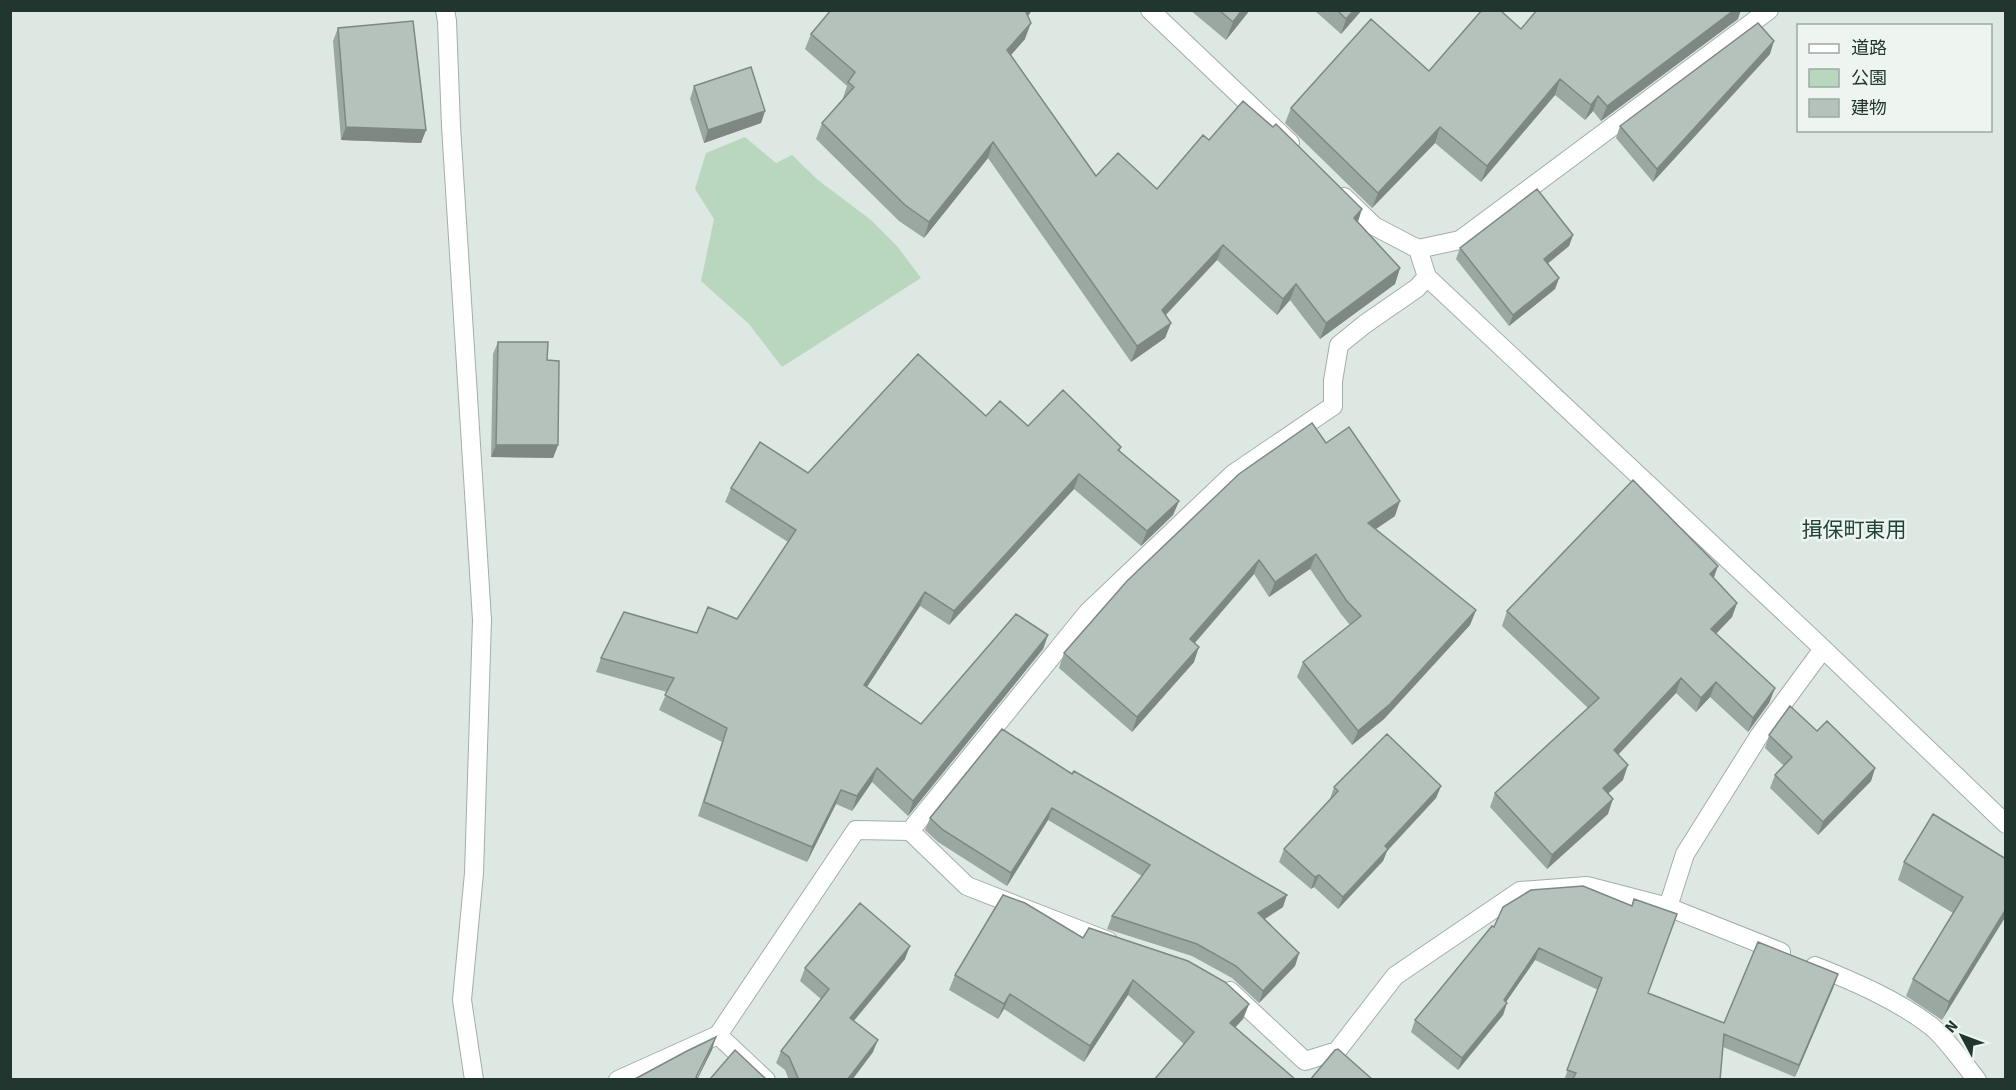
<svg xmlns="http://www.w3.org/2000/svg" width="2016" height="1090" viewBox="0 0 2016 1090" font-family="'Source Sans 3','Noto Sans JP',sans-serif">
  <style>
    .green { fill: #b9d7be }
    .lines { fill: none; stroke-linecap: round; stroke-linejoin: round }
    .minor-casing { stroke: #a2afa9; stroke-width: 20 }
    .minor { stroke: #fff; stroke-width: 18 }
    .wall { fill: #9ba7a1 }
    .shaded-wall { fill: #7e8883 }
    .building { fill: #b4c2bb; stroke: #7e8883; stroke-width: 1.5 }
    .labels { text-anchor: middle; stroke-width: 5; stroke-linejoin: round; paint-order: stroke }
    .quarter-label { font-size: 21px; fill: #204539; stroke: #eef5f1 }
  </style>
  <rect width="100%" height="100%" fill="#dee8e3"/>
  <path class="green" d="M745 137 776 163 792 155 818 180 871 220 897 246 921 278 782 367 749 324 701 281 714 219 695 189 706 153Z"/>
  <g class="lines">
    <defs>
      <path id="minor" d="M445 10 447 21 451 126 482 620 474 873 462 1000 474 1080
        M1150 10 1290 143
        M1344 197 1374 226 1418 249 1460 240 1769 10
        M1418 249 1427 277 1816 642 2006 824
        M910 831 967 886 1108 941
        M1668 907 1685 854 1759 736 1823 649
        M1815 966C1855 982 1897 1000 1931 1026 1945 1037 1965 1065 1977 1080
        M1230 991 1305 1061 1337 1051 1395 976 1520 891 1587 886 1668 907 1781 952
        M718 1035 766 1080
        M618 1080 718 1035 856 830 910 831 1088 612 1233 474 1333 406V381L1339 345 1365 324 1417 288 1427 277"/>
    </defs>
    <use href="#minor" class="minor-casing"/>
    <use href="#minor" class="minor"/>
  </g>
  <path class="wall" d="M831 10H1032L1028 16 1025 39 1011 55 1096 176 1157 189 1209 140 1358 222 1400 268 1395 284 1320 339 1290 300 1277 315 1217 260 1166 315 1171 323 1165 338 1131 362 988 158 924 238 899 221 816 139 822 123 844 99 843 98 847 86 805 49 811 34Z
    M1190 10H1250L1226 40Z
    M1314 10H1362L1341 34Z
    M1738 19 1601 121 1593 111 1585 120 1555 95 1481 182 1435 143 1372 208 1285 123 1291 108 1429 71 1521 29Z
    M338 28 426 130 421 143 341 140 333 41Z
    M1770 54 1653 182 1616 138 1620 126Z
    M694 86 765 111 761 123 704 143 690 99Z
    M1573 235 1569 246 1548 263 1559 278 1555 289 1509 326 1456 259 1460 248Z
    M498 342 547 360 558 445 553 458 491 457 493 354Z
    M986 416 1028 426 1121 447 1120 451 1179 501 1173 515 1141 546 1074 489 949 625 920 606 867 687 921 724 1048 635 1043 649 908 816 872 782 852 811 836 804 807 862 698 816 722 742 659 710 667 692 596 672 601 658 697 633 737 619 788 542 725 502 731 488 808 473Z
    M1326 443 1395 516 1375 529 1476 610 1470 625 1384 719 1352 745 1297 677 1303 662 1350 625 1341 614 1310 569 1269 597 1254 574 1195 643 1194 662 1132 732 1059 668 1064 653Z
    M1713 578 1737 603 1732 617 1716 634 1775 688 1769 703 1748 732 1710 697 1696 712 1676 693 1619 754 1623 780 1608 793V814L1547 869 1490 807 1495 793 1588 708 1502 626 1507 611Z
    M1002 729 1283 907 1264 919 1299 953 1295 966 1259 1003 1232 978 1192 956 1107 929 1112 916 1142 876 1048 820 1007 886 938 842 925 830 930 818Z
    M1817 731 1875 768 1871 781 1818 835 1770 788 1775 775 1784 766 1765 748 1769 735Z
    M1441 786 1436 798 1387 851 1383 861 1338 909 1314 887 1311 889 1279 862 1284 849 1330 799 1334 787Z
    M2006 859 1942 1020 1906 996 1913 979 1953 913 1898 880 1904 862Z
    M1494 927 1648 994 1724 1023 1834 986 1795 1077 1723 1047 1720 1080H1564L1598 990 1535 960 1506 1002 1507 1003 1503 1015 1458 1070 1411 1032 1415 1020Z
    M1083 938 1249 1004 1243 1019 1184 1044 1128 995 1084 1062 1004 1009 998 1019 949 990 955 975Z
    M905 959 854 1021 873 1052 852 1080H789L785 1070 776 1063 781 1051 821 999 800 981 805 968Z"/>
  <path class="shaded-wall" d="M1027 10H1032L1020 27Z
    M1242 10H1250L1226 40 1233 22Z
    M1354 10H1362L1341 34 1346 19Z
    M1734 10H1741L1738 19 1601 121 1607 106Z
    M1031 23 1025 39 1002 65 1007 50Z
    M1774 41 1770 54 1653 182 1657 169Z
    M1560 79 1555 95 1481 182 1487 166Z
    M1598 96 1593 111 1585 120 1591 105Z
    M765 111 761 123 704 143 708 130Z
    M346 127 426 130 421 143 341 140Z
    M1440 127 1435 143 1372 208 1378 193Z
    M993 142 988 158 924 238 929 222Z
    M1362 209 1357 225 1354 218Z
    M1573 235 1569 246 1540 270 1544 259Z
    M1223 245 1217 260 1156 325 1162 310Z
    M1400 268 1395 284 1320 339 1326 323Z
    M1559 278 1555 289 1509 326 1513 315Z
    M1296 284 1290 300 1277 315 1283 299Z
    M1171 323 1165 338 1131 362 1137 346Z
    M496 445H558L553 458 491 457Z
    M1079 474 1074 489 949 625 954 611Z
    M1179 501 1173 515 1141 546 1147 531Z
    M1400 501 1395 516 1363 538 1368 523Z
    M1316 554 1310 569 1269 597 1275 582Z
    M1259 560 1254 574 1185 654 1190 639Z
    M1718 566 1713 580 1710 574Z
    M925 592 920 606 859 699 864 685Z
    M1737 603 1732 617 1706 644 1711 629Z
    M1476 610 1470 625 1384 719 1352 745 1358 731Z
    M1048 635 1043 649 908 816 913 801Z
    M1199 647 1194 662 1132 732 1137 717Z
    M1681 678 1676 693 1609 764 1614 750Z
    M1716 682 1710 697 1696 712 1701 698Z
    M1775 688 1769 703 1748 732 1753 718Z
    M1628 765 1623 780 1598 803 1603 788Z
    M877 768 872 782 852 811 857 796Z
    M1875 768 1871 781 1818 835 1823 822Z
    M1441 786 1436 798 1387 851 1383 861 1338 909 1343 897 1385 846Z
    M841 790 836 804 807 862 812 847Z
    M1613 799 1608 814 1547 869 1552 855Z
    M1052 808 1048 820 1007 886 1011 873Z
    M1319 875 1314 887 1311 889 1315 877Z
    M1287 895 1283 907 1254 926 1258 913Z
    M2006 909V916L1942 1020 1949 1002Z
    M910 946 905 959 845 1031 850 1018Z
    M1539 948 1535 960 1499 1012 1504 1000Z
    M1299 953 1295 966 1259 1003 1263 991Z
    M1838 974 1834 986 1795 1077 1799 1065Z
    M1133 980 1128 995 1084 1062 1090 1046Z
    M1010 994 1004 1009 998 1019 1004 1004Z
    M1507 1003 1503 1015 1458 1070 1462 1058Z
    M1249 1004 1243 1019 1225 1039 1230 1023Z
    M716 1037 712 1050 697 1080H696Z
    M878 1040 873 1052 852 1080H847Z"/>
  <path class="building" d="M831 10H1027L1026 12 1031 23 1007 50 1096 176 1118 153 1157 189 1203 135 1209 140 1243 101 1273 127 1276 124 1362 209 1354 218 1400 268 1326 323 1296 284 1283 299 1223 245 1162 310 1171 323 1137 346 993 142 929 222 905 205 822 123 854 87 848 82 855 72 811 34Z
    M1219 10H1242L1233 22Z
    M1337 10H1354L1346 19Z
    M1482 10H1500L1521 29 1537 10H1734L1607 106 1598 96 1591 105 1560 79 1487 166 1440 127 1378 193 1291 108 1371 19 1429 71Z
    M413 21 426 130 346 127 338 28Z
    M1758 23 1774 41 1657 169 1620 126Z
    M751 67 765 111 708 130 694 86Z
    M1537 189 1573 235 1544 259 1559 278 1513 315 1460 248Z
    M498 342H548L547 360 559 361 558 445H496Z
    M918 354 986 416 1000 401 1028 426 1063 390 1121 447 1118 450 1179 501 1147 531 1079 474 954 611 925 592 864 685 921 724 1016 614 1048 635 913 801 877 768 857 796 841 790 812 847 704 802 727 728 665 695 674 678 601 658 624 612 697 633 708 607 737 619 796 530 731 488 760 442 808 473Z
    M1312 423 1326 443 1349 427 1400 501 1368 523 1476 610 1390 704 1358 731 1303 662 1361 616 1346 600 1316 554 1275 582 1259 560 1190 639 1199 647 1137 717 1064 653 1127 581 1239 474Z
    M1633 480 1718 566 1710 574 1737 603 1711 629 1775 688 1753 718 1716 682 1701 698 1681 678 1614 750 1628 765 1603 788 1613 799 1552 855 1495 793 1599 698 1507 611Z
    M1790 706 1817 731 1827 721 1875 768 1823 822 1775 775 1792 757 1769 735Z
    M1002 729 1072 774 1074 771 1287 895 1258 913 1299 953 1263 991 1236 966 1197 944 1112 916 1150 865 1052 808 1011 873 943 830 930 818Z
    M1387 734 1441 786 1385 846 1388 849 1343 897 1319 875 1315 877 1284 849 1338 791 1334 787Z
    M1933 814 2006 859V909L1949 1002 1913 979 1963 897 1904 862Z
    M1583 886 1632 906 1634 899 1677 914 1648 993 1724 1023 1758 942 1838 974 1799 1065 1724 1034 1720 1080H1572L1576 1073 1567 1070 1602 978 1539 948 1504 1000 1507 1003 1462 1058 1415 1020 1492 926 1494 927 1503 907 1531 890Z
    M1003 895 1025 903 1083 938 1089 928 1188 961 1225 982 1249 1004 1230 1023 1296 1080H1154L1194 1032 1133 980 1090 1046 1010 994 1004 1004 955 975Z
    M860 903 910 946 850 1018 878 1040 847 1080H799L789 1057 781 1051 829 989 805 968Z
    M716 1037 696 1077 700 1080H633L687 1051Z
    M1338 1049 1373 1080H1310L1335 1050Z
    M735 1050 767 1080 710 1079Z"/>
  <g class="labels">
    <g class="quarter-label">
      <text x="1854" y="537">揖保町東用</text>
    </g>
  </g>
  <rect width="2016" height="1090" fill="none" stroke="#21362e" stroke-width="24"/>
  <rect x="1797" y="24" width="195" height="108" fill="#eef5f1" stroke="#9ca9a3" stroke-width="1.5"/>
  <rect x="1809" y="44" width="30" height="9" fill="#ffffff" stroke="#9ca9a3" stroke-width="1.5"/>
  <text x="1851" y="54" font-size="18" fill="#21362e">道路</text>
  <rect x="1809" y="69" width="30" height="18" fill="#b9d7be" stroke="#9ca9a3" stroke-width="1.5"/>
  <text x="1851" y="84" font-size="18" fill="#21362e">公園</text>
  <rect x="1809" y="99" width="30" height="18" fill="#b4c2bb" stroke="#9ca9a3" stroke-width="1.5"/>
  <text x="1851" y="114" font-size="18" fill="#21362e">建物</text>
  <g transform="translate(1962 1036) rotate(311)" stroke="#eef5f1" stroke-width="4.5" paint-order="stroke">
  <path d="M0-4.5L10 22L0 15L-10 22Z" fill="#21362e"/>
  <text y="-9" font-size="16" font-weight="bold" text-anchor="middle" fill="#21362e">N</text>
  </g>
</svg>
